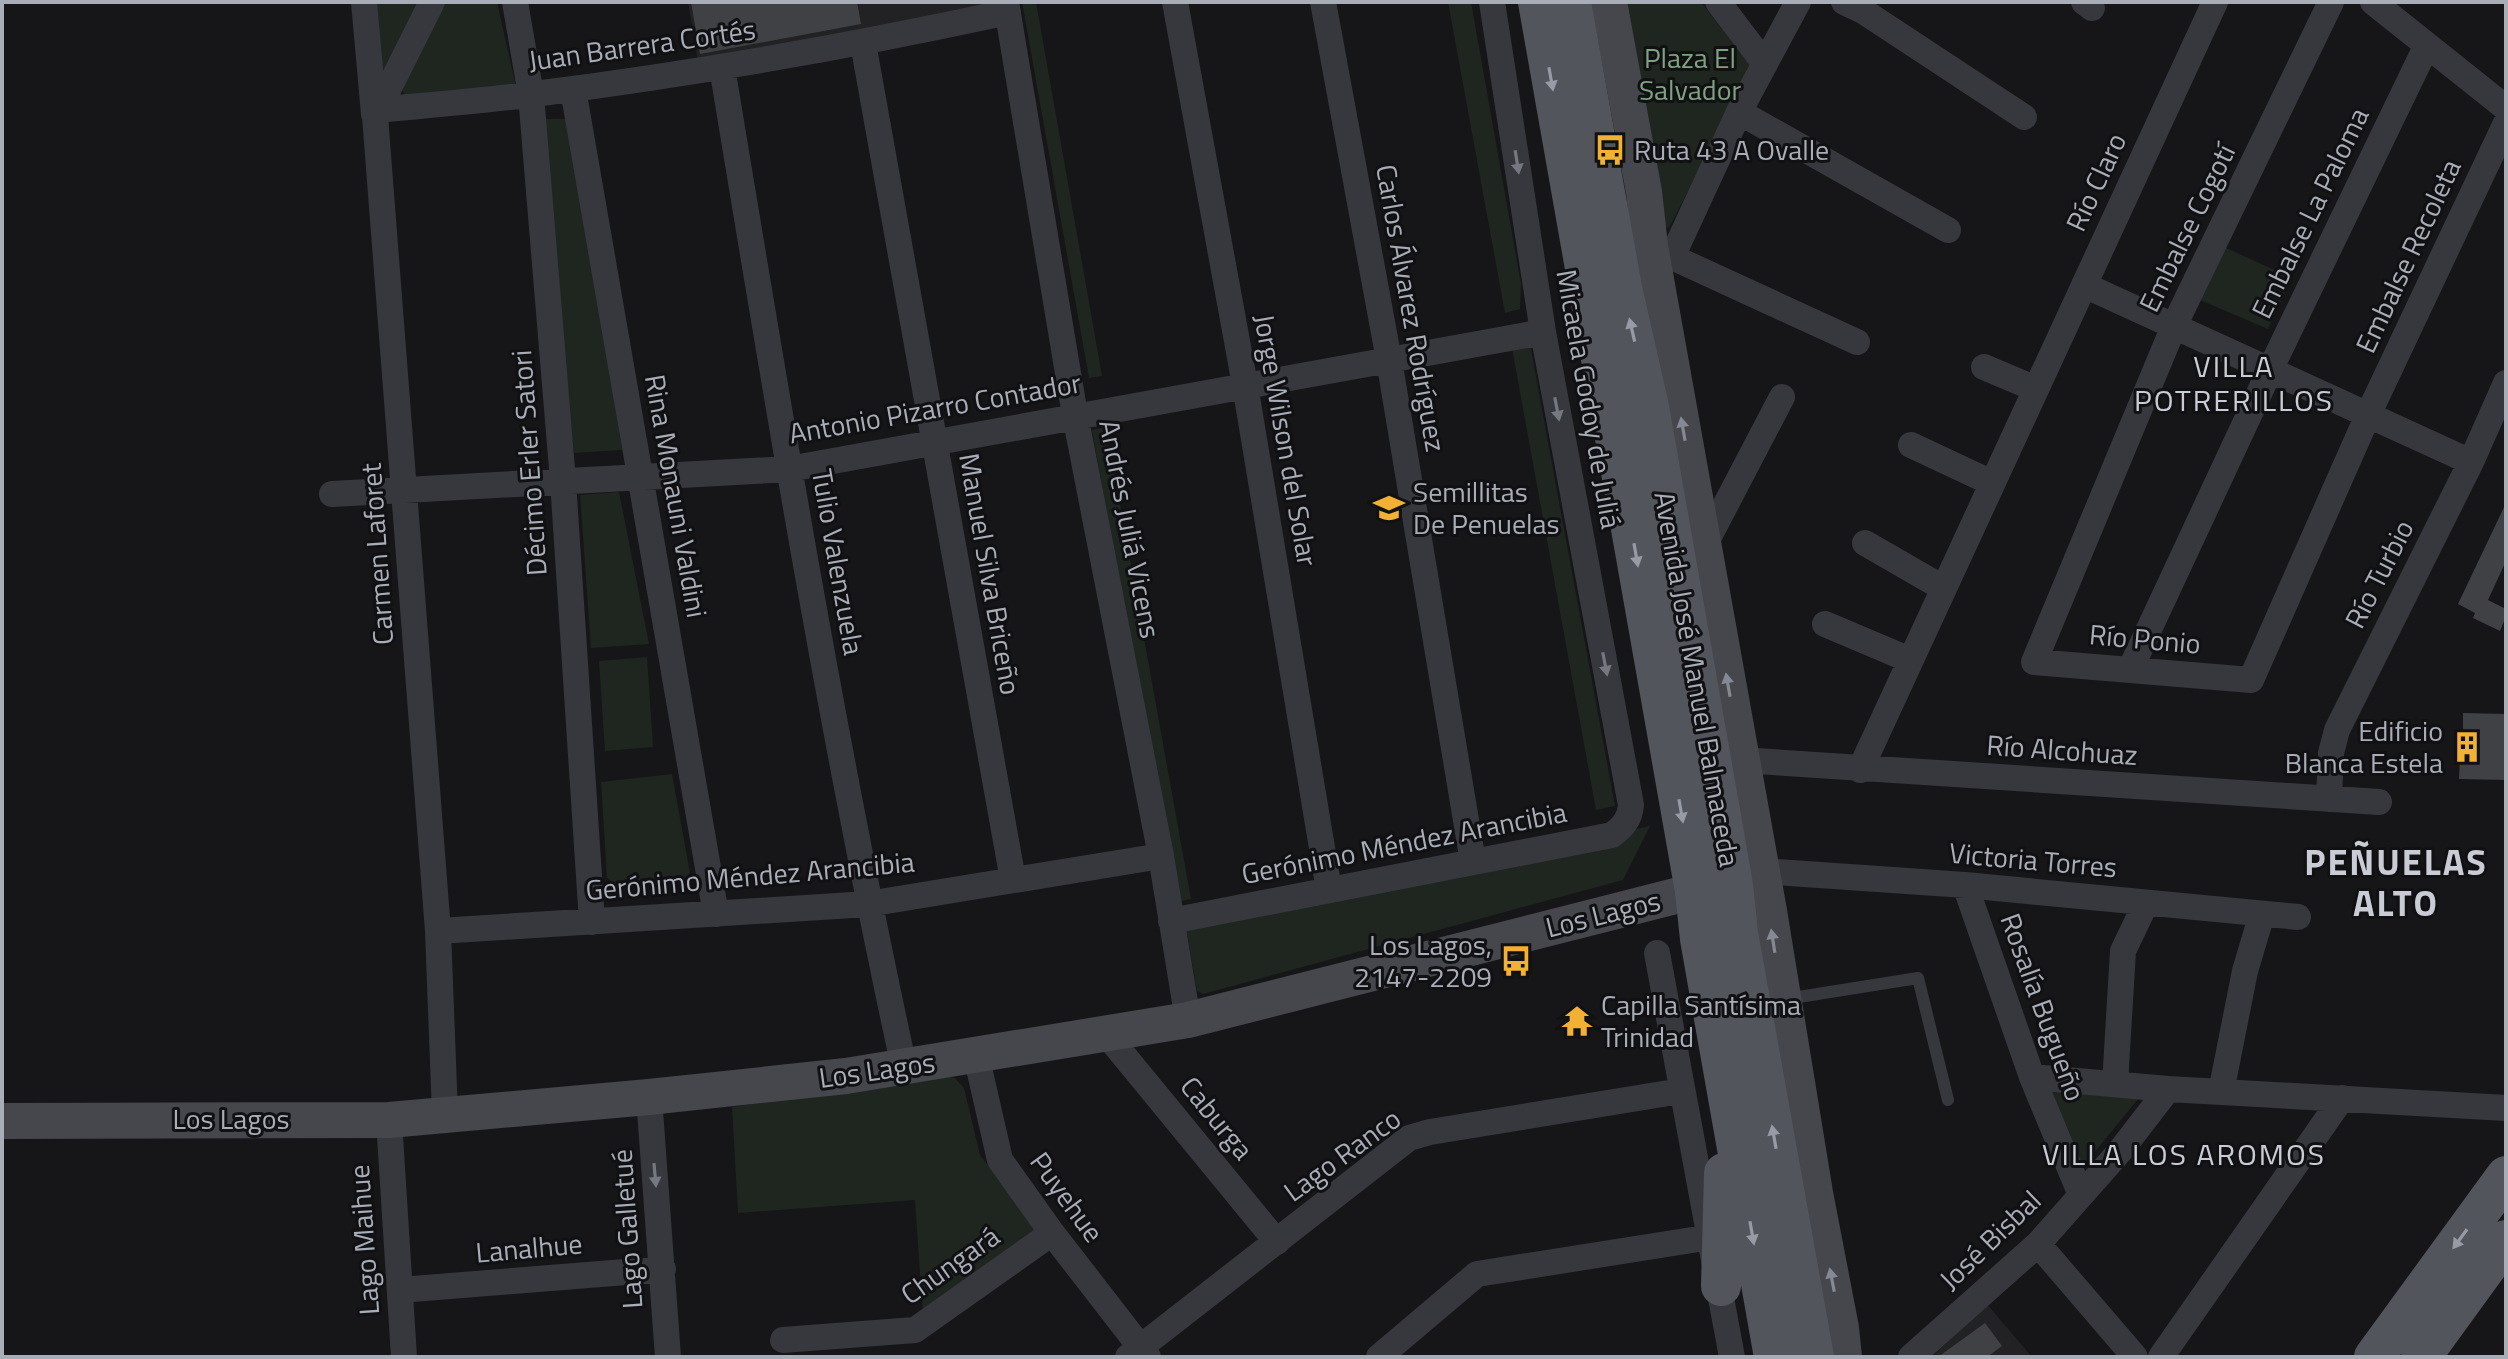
<svg xmlns="http://www.w3.org/2000/svg" width="2508" height="1359" viewBox="0 0 2508 1359" font-family="'Titillium Web',sans-serif">
  <style>
    .built { fill: #222225 }
    .green { fill: #1e261f }
    .building { fill: #404145 }
    .lines { fill: none; stroke-linecap: round; stroke-linejoin: round }
    .lane { stroke: #37383d; stroke-width: 12 }
    .street { stroke: #37383d; stroke-width: 26 }
    .secondary { stroke: #45474d; stroke-width: 36 }
    .primary { stroke: #53555c; stroke-width: 40 }
    .oneway { fill: #979ba6 }
    .oneway2 { fill: #757881 }
    .oneway3 { fill: #858993 }
    .labels { text-anchor: middle; stroke-width: 6; stroke-linejoin: round; paint-order: stroke }
    .street-label { font-size: 28px; fill: #a8adb8; stroke: #111113 }
    .park-label { font-size: 28px; fill: #7fa381; stroke: #111113 }
    .poi-label { font-size: 28px; fill: #a8adb8; stroke: #111113; text-anchor: start }
    .neighbourhood-label { font-size: 30px; letter-spacing: 2px; fill: #c9ccd4; stroke: #111113 }
    .district-label { font-size: 36px; font-weight: bold; letter-spacing: 2px; fill: #c9ccd4; stroke: #111113 }
  </style>
  <rect width="100%" height="100%" fill="#161618"/>
  <path class="built" d="M688 2H984L985 8 698 61Z
    M1986 1303 2032 1357H1932Z"/>
  <path class="green" d="M370 2H419L377 83Z
    M443 2H497L516 87 408 102 399 82Z
    M1022 2H1036L1102 376 1089 378Z
    M1448 2H1471L1521 284 1520 309 1505 313Z
    M1624 2H1701L1752 67 1669 228 1663 226Z
    M542 119H571L622 450 574 453Z
    M2224 247 2292 278 2268 329 2200 300Z
    M1530 344 1615 806 1596 810 1512 348Z
    M1106 427 1191 899 1177 902 1092 430Z
    M619 492 649 644 591 648 580 495Z
    M647 657 653 747 605 751 599 661Z
    M672 774 690 873 681 884 619 888 607 878 601 782Z
    M1650 826 1623 880 1203 994 1197 991 1186 928Z
    M942 1075 955 1078 964 1088 980 1155 1038 1231 923 1316 915 1200 738 1213 732 1107Z
    M2051 1086 2143 1093 2079 1171 2046 1097Z"/>
  <path class="building" d="M691 2H857L861 24 700 54Z
    M2506 503V561L2488 600 2506 609V616L2500 631 2473 618 2475 613 2458 604Z
    M2463 713 2506 714V780L2459 779 2460 757H2455L2456 733 2463 732Z
    M1985 1323 2002 1346 1987 1357H1938Z"/>
  <g class="lines">
    <path class="lane" d="M1786 999 1918 978 1948 1100"/>
    <path class="street" d="M364 2 374 114
      M432 2 375 116 438 931 445 1114
      M515 2 531 95 563 481 592 922
      M1006 2 1075 415 1161 856 1188 1020
      M1175 2 1245 385 1329 890
      M1323 2 1389 360 1473 862
      M1718 2 1765 64
      M1844 2 1863 11 2024 117
      M2084 2 2092 8
      M2331 2 2174 326 2034 662 2251 680 2368 415 2506 123
      M2373 2 2506 108
      M863 43 1013 880
      M722 67C777 401 832 736 904 1067
      M573 89 716 914
      M376 110C429 105 482 101 534 94 693 74 851 46 1008 12
      M1739 112 1948 230
      M1650 246 1672 257 1739 112 1798 2
      M1672 257 1857 342
      M2084 285 2471 462
      M1984 367 2036 389
      M1911 445 1992 483
      M332 494 789 469 1543 332
      M1865 543 1943 588
      M1703 548 1782 397
      M1825 624 1910 660
      M2130 670 2270 370 2427 45
      M1741 760 2379 802
      M1860 770 2215 2
      M2329 799 2331 753 2337 730 2471 462 2506 383
      M1762 871 1965 885 2298 917
      M1965 885 2032 1077 2081 1195
      M1171 921 1612 835C1623 827 1630 819 1631 805L1543 332 1492 2
      M438 931 868 904 1161 856
      M1657 953 1732 1357
      M1107 1035 1277 1242
      M976 1055 1000 1160 1052 1233 1148 1357
      M2032 1077 2168 1089 2506 1108
      M2115 1084 2123 951 2146 903
      M2221 1092 2245 971 2262 914
      M649 1097 668 1357
      M389 1120 404 1357
      M2038 1244 2135 1357
      M400 1290 663 1269
      M783 1340 915 1330 1052 1233
      M1128 1357 1409 1138 1430 1132 1681 1091
      M1379 1357 1477 1274 1711 1237
      M1911 1357 2038 1244 2121 1150 2168 1089
      M2161 1357 2342 1098"/>
    <path class="secondary" d="M1609 2 1644 192 1650 246 1769 911 1815 1193 1841 1328 1844 1357
      M2 1121 389 1120 649 1097 846 1076 1188 1020 1695 891 1723 886"/>
    <path class="primary" d="M1538 2 1695 891 1700 939 1774 1357
      M1571 2 1622 288 1649 407 1733 885 1738 933 1814 1357
      M1721 1286 1724 1173
      M2374 1357 2506 1176
      M2421 1357 2506 1240"/>
  </g>
  <defs><path id="oneway-solid" d="M-6-.8H1V-3.2L6.5 0L1 3.2V.8H-6Z" transform="scale(2)"/></defs>
  <g class="oneway">
    <use href="#oneway-solid" transform="translate(1551 79) rotate(80)"/>
    <use href="#oneway-solid" transform="translate(1632 330) rotate(-103)"/>
    <use href="#oneway-solid" transform="translate(1636 555) rotate(80)"/>
    <use href="#oneway-solid" transform="translate(1681 811) rotate(80)"/>
    <use href="#oneway-solid" transform="translate(1774 1137) rotate(-100)"/>
    <use href="#oneway-solid" transform="translate(1752 1233) rotate(80)"/>
    <use href="#oneway-solid" transform="translate(2460 1239) rotate(126)"/>
  </g>
  <g class="oneway2">
    <use href="#oneway-solid" transform="translate(1517 162) rotate(81)"/>
    <use href="#oneway-solid" transform="translate(1557 409) rotate(79)"/>
    <use href="#oneway-solid" transform="translate(1605 664) rotate(79)"/>
    <use href="#oneway-solid" transform="translate(655 1175) rotate(85)"/>
  </g>
  <g class="oneway3">
    <use href="#oneway-solid" transform="translate(1683 429) rotate(-100)"/>
    <use href="#oneway-solid" transform="translate(1728 685) rotate(-100)"/>
    <use href="#oneway-solid" transform="translate(1773 941) rotate(-99)"/>
    <use href="#oneway-solid" transform="translate(1832 1280) rotate(-101)"/>
  </g>
  <defs>
    <symbol id="bus-bare" viewBox="-9 -9 18 18"><path d="M-5-6H5V4H4V6H2V4H-2V6H-4V4H-5ZM-3.5-4V0h7V-4ZM-3.5 1.2v1.5H-2V1.2ZM2 1.2v1.5H3.5V1.2Z" fill="#f2b134" stroke="#111113" stroke-width="2.5" paint-order="stroke"/></symbol>
    <symbol id="school-bare" viewBox="-9 -9 18 18"><path d="M0-5L7-2L0 1L-7-2ZM-4 1L0 2.5L4 1V4Q0 6-4 4Z" fill="#f2b134" stroke="#111113" stroke-width="2.5" paint-order="stroke"/></symbol>
    <symbol id="building-bare" viewBox="-9 -9 18 18"><path d="M-4-6H4V6H1V3H-1V6H-4ZM-2.5-4.3h1.7v1.8h-1.7ZM.8-4.3h1.7v1.8H.8ZM-2.5-1h1.7V.8h-1.7ZM.8-1h1.7V.8H.8Z" fill="#f2b134" stroke="#111113" stroke-width="2.5" paint-order="stroke"/></symbol>
    <symbol id="temple-bare" viewBox="-9 -9 18 18"><path d="M0-6L5-2H3V0L6.5 2.5H4V6H1.5V3h-3V6H-4V2.5H-6.5L-3 0V-2H-5Z" fill="#f2b134" stroke="#111113" stroke-width="2.5" paint-order="stroke"/></symbol>
  </defs>
  <g fill-rule="evenodd">
    <use href="#bus-bare" x="1588" y="128" width="44" height="44"/>
    <use href="#school-bare" x="1367" y="486" width="44" height="44"/>
    <use href="#building-bare" x="2445" y="725" width="44" height="44"/>
    <use href="#bus-bare" x="1494" y="939" width="44" height="44"/>
    <use href="#temple-bare" x="1555" y="999" width="44" height="44"/>
  </g>
  <g class="labels">
    <g class="street-label">
      <text transform="translate(642 45) rotate(-8)" y="10">Juan Barrera Cortés</text>
      <text transform="translate(2096 182) rotate(-65)" y="10">Río Claro</text>
      <text transform="translate(2310 213) rotate(-64)" y="10">Embalse La Paloma</text>
      <text transform="translate(2187 228) rotate(-64)" y="10">Embalse Cogotí</text>
      <text transform="translate(2408 256) rotate(-65)" y="10">Embalse Recoleta</text>
      <text transform="translate(1411 308) rotate(80)" y="10">Carlos Álvarez Rodríguez</text>
      <text transform="translate(1589 399) rotate(80)" y="10">Micaela Godoy de Juliá</text>
      <text transform="translate(935 408) rotate(-10)" y="10">Antonio Pizarro Contador</text>
      <text transform="translate(1286 440) rotate(80)" y="10">Jorge Wilson del Solar</text>
      <text transform="translate(529 463) rotate(-94)" y="10">Décimo Erler Satori</text>
      <text transform="translate(676 496) rotate(80)" y="10">Rina Monauni Valdini</text>
      <text transform="translate(1130 529) rotate(79)" y="10">Andrés Juliá Vicens</text>
      <text transform="translate(377 554) rotate(-94)" y="10">Carmen Laforet</text>
      <text transform="translate(838 562) rotate(80)" y="10">Tulio Valenzuela</text>
      <text transform="translate(990 574) rotate(80)" y="10">Manuel Silva Briceño</text>
      <text transform="translate(2379 574) rotate(-63)" y="10">Río Turbio</text>
      <text transform="translate(2145 639) rotate(5)" y="10">Río Ponio</text>
      <text transform="translate(1697 679) rotate(80)" y="10">Avenida José Manuel Balmaceda</text>
      <text transform="translate(2062 750) rotate(4)" y="10">Río Alcohuaz</text>
      <text transform="translate(1404 843) rotate(-11)" y="10">Gerónimo Méndez Arancibia</text>
      <text transform="translate(2033 860) rotate(5)" y="10">Victoria Torres</text>
      <text transform="translate(750 876) rotate(-5)" y="10">Gerónimo Méndez Arancibia</text>
      <text transform="translate(1603 914) rotate(-14)" y="10">Los Lagos</text>
      <text transform="translate(2043 1007) rotate(70)" y="10">Rosalía Bugueño</text>
      <text transform="translate(877 1070) rotate(-8)" y="10">Los Lagos</text>
      <text transform="translate(1217 1118) rotate(51)" y="10">Caburga</text>
      <text x="231" y="1129">Los Lagos</text>
      <text transform="translate(1342 1155) rotate(-36)" y="10">Lago Ranco</text>
      <text transform="translate(1067 1197) rotate(54)" y="10">Puyehue</text>
      <text transform="translate(627 1229) rotate(-94)" y="10">Lago Galletué</text>
      <text transform="translate(364 1240) rotate(-94)" y="10">Lago Maihue</text>
      <text transform="translate(1990 1240) rotate(-44)" y="10">José Bisbal</text>
      <text transform="translate(529 1248) rotate(-5)" y="10">Lanalhue</text>
      <text transform="translate(950 1265) rotate(-35)" y="10">Chungará</text>
    </g>
    <g class="park-label">
      <text x="1690" y="68">Plaza El<tspan x="1690" dy="32">Salvador</tspan></text>
    </g>
    <g class="poi-label">
      <text x="1634" y="160">Ruta 43 A Ovalle</text>
      <text x="1413" y="502">Semillitas<tspan x="1413" dy="32">De Penuelas</tspan></text>
      <text x="2443" y="741" text-anchor="end">Edificio<tspan x="2443" dy="32">Blanca Estela</tspan></text>
      <text x="1492" y="955" text-anchor="end">Los Lagos,<tspan x="1492" dy="32">2147-2209</tspan></text>
      <text x="1601" y="1015">Capilla Santísima<tspan x="1601" dy="32">Trinidad</tspan></text>
    </g>
    <g class="neighbourhood-label">
      <text x="2234" y="377">VILLA<tspan x="2234" dy="34">POTRERILLOS</tspan></text>
      <text x="2184" y="1165">VILLA LOS AROMOS</text>
    </g>
    <g class="district-label">
      <text x="2396" y="875">PEÑUELAS<tspan x="2396" dy="41">ALTO</tspan></text>
    </g>
  </g>
  <rect width="2508" height="1359" fill="none" stroke="#a8adb8" stroke-width="8"/>
</svg>
